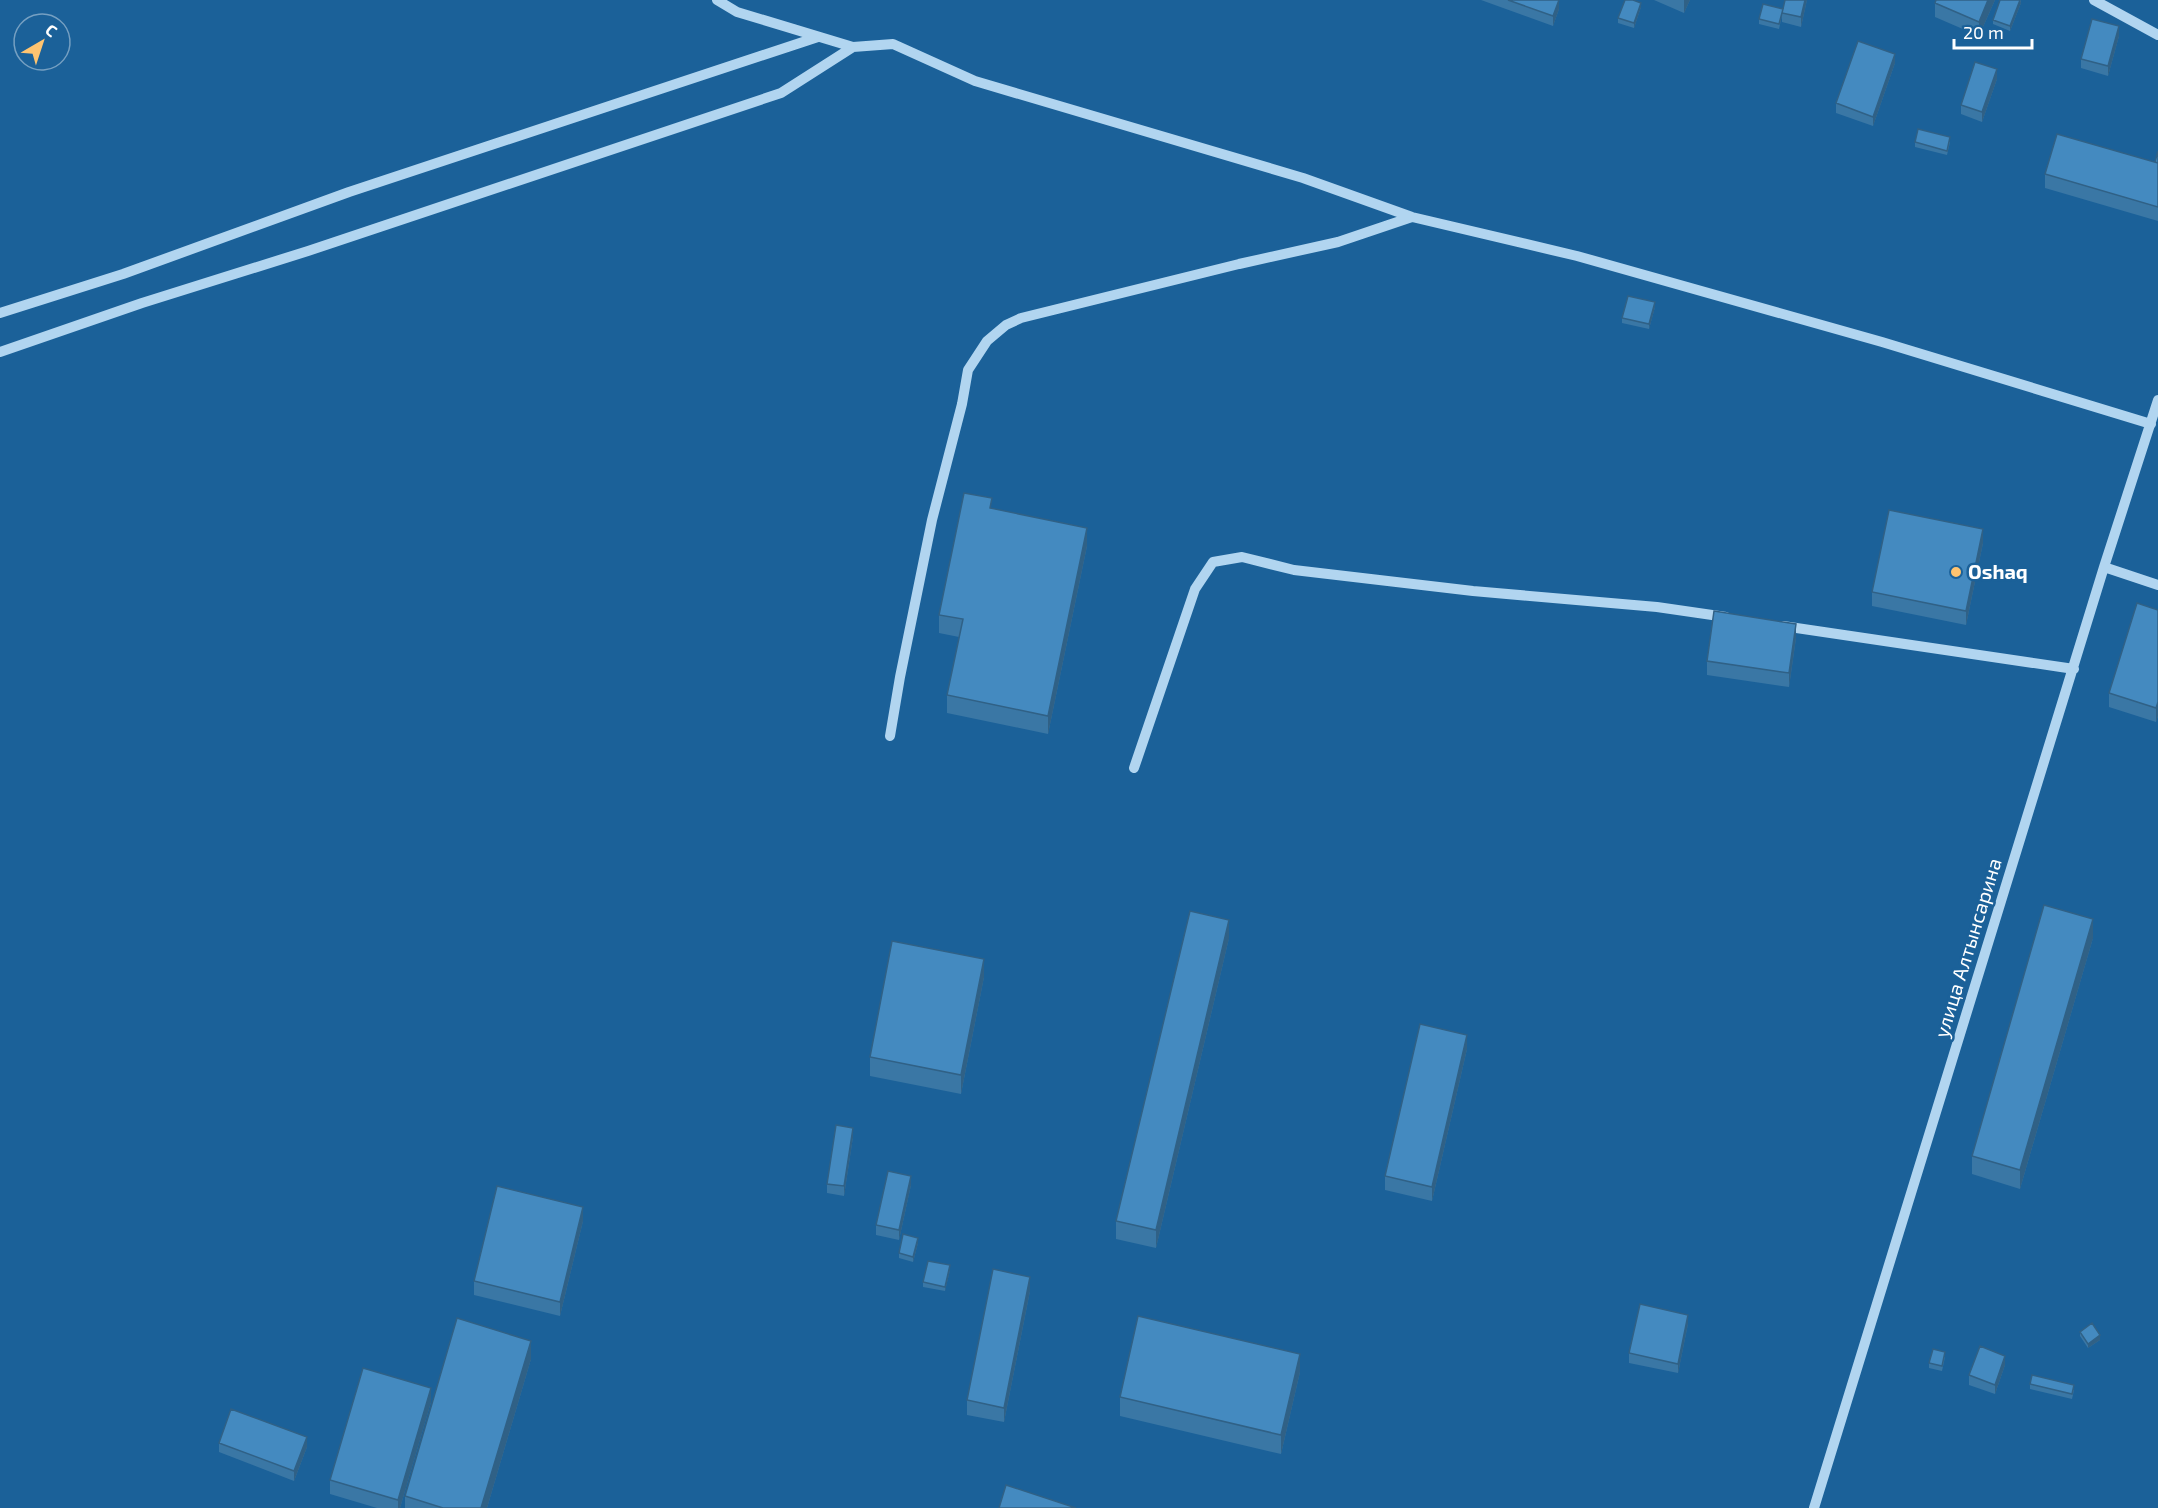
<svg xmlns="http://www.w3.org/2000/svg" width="2158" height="1508" viewBox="0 0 2158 1508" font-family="'Exo 2',sans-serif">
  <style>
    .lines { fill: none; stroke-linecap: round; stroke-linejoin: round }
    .minor { stroke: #b1d5f0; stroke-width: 10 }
    .wall { fill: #3a77a5 }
    .shaded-wall { fill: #306186 }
    .building { fill: #448ac0; stroke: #306186; stroke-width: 1.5 }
    .poi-dot { fill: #ffc470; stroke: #1b6199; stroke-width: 2 }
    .labels { text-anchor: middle; stroke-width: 5; stroke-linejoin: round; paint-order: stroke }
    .poi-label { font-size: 20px; font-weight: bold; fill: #fff; stroke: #1b6199; text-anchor: start }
    .street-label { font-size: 20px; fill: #fff; stroke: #1b6199 }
  </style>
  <rect width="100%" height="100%" fill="#1b6199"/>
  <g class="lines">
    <path class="minor" d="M717 0 737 12 853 47 893 44 975 81 1303 178 1412 217 1577 256 1882 342 2151 424
      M2094 0 2158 35
      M0 313 123 274 349 192 818 37
      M0 352 142 303 308 251 781 93 853 47
      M2104 567 2158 585
      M1783 626 2074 669
      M890 736 900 677 932 520 962 404 968 370 987 341 1006 325 1021 318 1239 264 1338 242 1412 217
      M1134 768 1195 589 1213 562 1242 557 1294 570 1473 591 1657 607 1726 617
      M1814 1508 2104 567 2158 400"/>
  </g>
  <path class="wall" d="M1481 0H1559V9L1553 26Z
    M1654 0H1690L1684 13Z
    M1807 0 1801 27 1782 22V15L1779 29 1759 24V19Z
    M1995 0 1979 36 1935 17V3Z
    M2021 0V3L2010 31 1993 24V20Z
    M1641 7 1634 28 1618 23V18Z
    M2119 36 2108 76 2081 68V59Z
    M1895 63 1873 126 1836 113V103Z
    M1997 79 1982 122 1961 114V105Z
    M1915 142H1950L1947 155 1915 147Z
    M2158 151V221L2045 188V174L2155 162Z
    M1655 307 1649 329 1622 323V318Z
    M992 508 1087 546 1048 734 947 713V695L959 637 939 633V615Z
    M1983 543 1966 625 1872 606V592Z
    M2158 610V716L2156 722 2109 707V693Z
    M1796 638 1789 687 1707 675V661Z
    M1229 938 1156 1248 1116 1239V1221Z
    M2093 938 2020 1189 1972 1174V1156Z
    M984 977 961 1094 870 1076V1057Z
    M1467 1049 1432 1201 1385 1190V1176Z
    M853 1137 844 1196 827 1193V1184Z
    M911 1185 899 1240 876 1235V1225Z
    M583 1221 560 1316 474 1295V1281Z
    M918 1243 913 1262 899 1258V1253Z
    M950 1270 945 1291 923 1287V1282Z
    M1030 1291 1004 1422 967 1415V1400Z
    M1688 1324 1678 1373 1629 1363V1353Z
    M2080 1332 2100 1340 2088 1348 2080 1336Z
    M1945 1357 1942 1371 1929 1368V1363Z
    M531 1359 487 1508H405V1496Z
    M2005 1365 1995 1394 1969 1385V1375Z
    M1300 1372 1281 1454 1120 1416V1397Z
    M2030 1384 2074 1390 2072 1399 2030 1389Z
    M431 1402 400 1508H377L330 1494V1480Z
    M219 1443 307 1447 294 1481 219 1452Z"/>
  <path class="shaded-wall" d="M1559 0V9L1553 26V16Z
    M1684 0H1690L1684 13Z
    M1805 0H1807L1801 27V17Z
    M1988 0H1995L1979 36V22Z
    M2020 0 2021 3 2010 31V26Z
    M1641 3V7L1634 28V23Z
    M2119 26V36L2108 76V66Z
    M1895 54V63L1873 126V117Z
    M1997 69V79L1982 122V112Z
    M1655 302V307L1649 329V324Z
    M1087 528V546L1048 734V716Z
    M1983 529V543L1966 625V611Z
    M1796 624V638L1789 687V673Z
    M2158 702V716L2156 722V708Z
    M2093 919V938L2020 1189V1170Z
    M1229 920V938L1156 1248V1230Z
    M984 959V977L961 1094V1075Z
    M1467 1035V1049L1432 1201V1187Z
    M853 1128V1137L844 1196V1186Z
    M911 1176V1185L899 1240V1230Z
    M583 1207V1221L560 1316V1302Z
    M918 1238V1243L913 1262V1257Z
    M950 1265V1270L945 1291V1287Z
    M1030 1277V1291L1004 1422V1408Z
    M1688 1315V1324L1678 1373V1364Z
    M2100 1335V1340L2088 1348V1344Z
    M531 1341V1359L487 1508H481Z
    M1300 1354V1372L1281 1454V1435Z
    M2005 1356V1365L1995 1394V1385Z
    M431 1388V1402L400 1508H398V1500Z
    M307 1437V1447L294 1481V1471Z"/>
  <path class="building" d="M1508 0H1559L1553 16Z
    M1625 0H1633L1641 3 1634 23 1618 18Z
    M1785 0H1805L1801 17 1782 13Z
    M1936 0H1988L1979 22 1935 3Z
    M2000 0H2020L2010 26 1993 20Z
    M1763 4 1783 9 1779 24 1759 19Z
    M2092 19 2119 26 2108 66 2081 59Z
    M1858 41 1895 54 1873 117 1836 103Z
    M1975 62 1997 69 1982 112 1961 105Z
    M1918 129 1950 137 1947 151 1915 142Z
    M2057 134 2158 163V207L2045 174Z
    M2158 151V163L2155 162Z
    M1628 296 1655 302 1649 324 1622 318Z
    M964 493 992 498 990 508 1087 528 1048 716 947 695 963 619 939 615Z
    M1889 510 1983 529 1966 611 1872 592Z
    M2137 603 2158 610V702L2156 708 2109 693Z
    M1714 611 1796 624 1789 673 1707 661Z
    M2044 905 2093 919 2020 1170 1972 1156Z
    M1190 911 1229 920 1156 1230 1116 1221Z
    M892 941 984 959 961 1075 870 1057Z
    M1420 1024 1467 1035 1432 1187 1385 1176Z
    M836 1125 853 1128 844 1186 827 1184Z
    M888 1171 911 1176 899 1230 876 1225Z
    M497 1186 583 1207 560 1302 474 1281Z
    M903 1234 918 1238 913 1257 899 1253Z
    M928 1261 950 1265 945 1287 923 1282Z
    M993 1269 1030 1277 1004 1408 967 1400Z
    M1640 1304 1688 1315 1678 1364 1629 1353Z
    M1138 1316 1300 1354 1281 1435 1120 1397Z
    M457 1318 531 1341 481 1508H443L405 1496Z
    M2092 1323 2100 1335 2088 1344 2080 1332Z
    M1980 1346 2005 1356 1995 1385 1969 1375Z
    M1933 1349 1945 1352 1942 1366 1929 1363Z
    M363 1368 431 1388 398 1500 330 1480Z
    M2032 1375 2074 1385 2072 1394 2030 1384Z
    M231 1409 307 1437 294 1471 219 1443Z
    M1006 1485 1076 1508H999Z"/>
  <circle class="poi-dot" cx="1956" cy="572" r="6"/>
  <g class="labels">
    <g class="poi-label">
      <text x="1968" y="579">Oshaq</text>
    </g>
    <g class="street-label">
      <text transform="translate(1968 948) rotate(-73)" y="7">улица Алтынсарина</text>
    </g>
  </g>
  <g transform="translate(42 42) rotate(39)"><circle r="28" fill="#1b6199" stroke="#76a0c2" stroke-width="1.5"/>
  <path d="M0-4.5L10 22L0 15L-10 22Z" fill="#ffc470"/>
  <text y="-9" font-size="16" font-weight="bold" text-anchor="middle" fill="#ffffff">С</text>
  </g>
  <path d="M1954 39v9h78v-9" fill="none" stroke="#ffffff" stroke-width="3"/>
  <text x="1963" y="39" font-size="18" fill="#ffffff" stroke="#1b6199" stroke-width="4.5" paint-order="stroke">20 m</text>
</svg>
